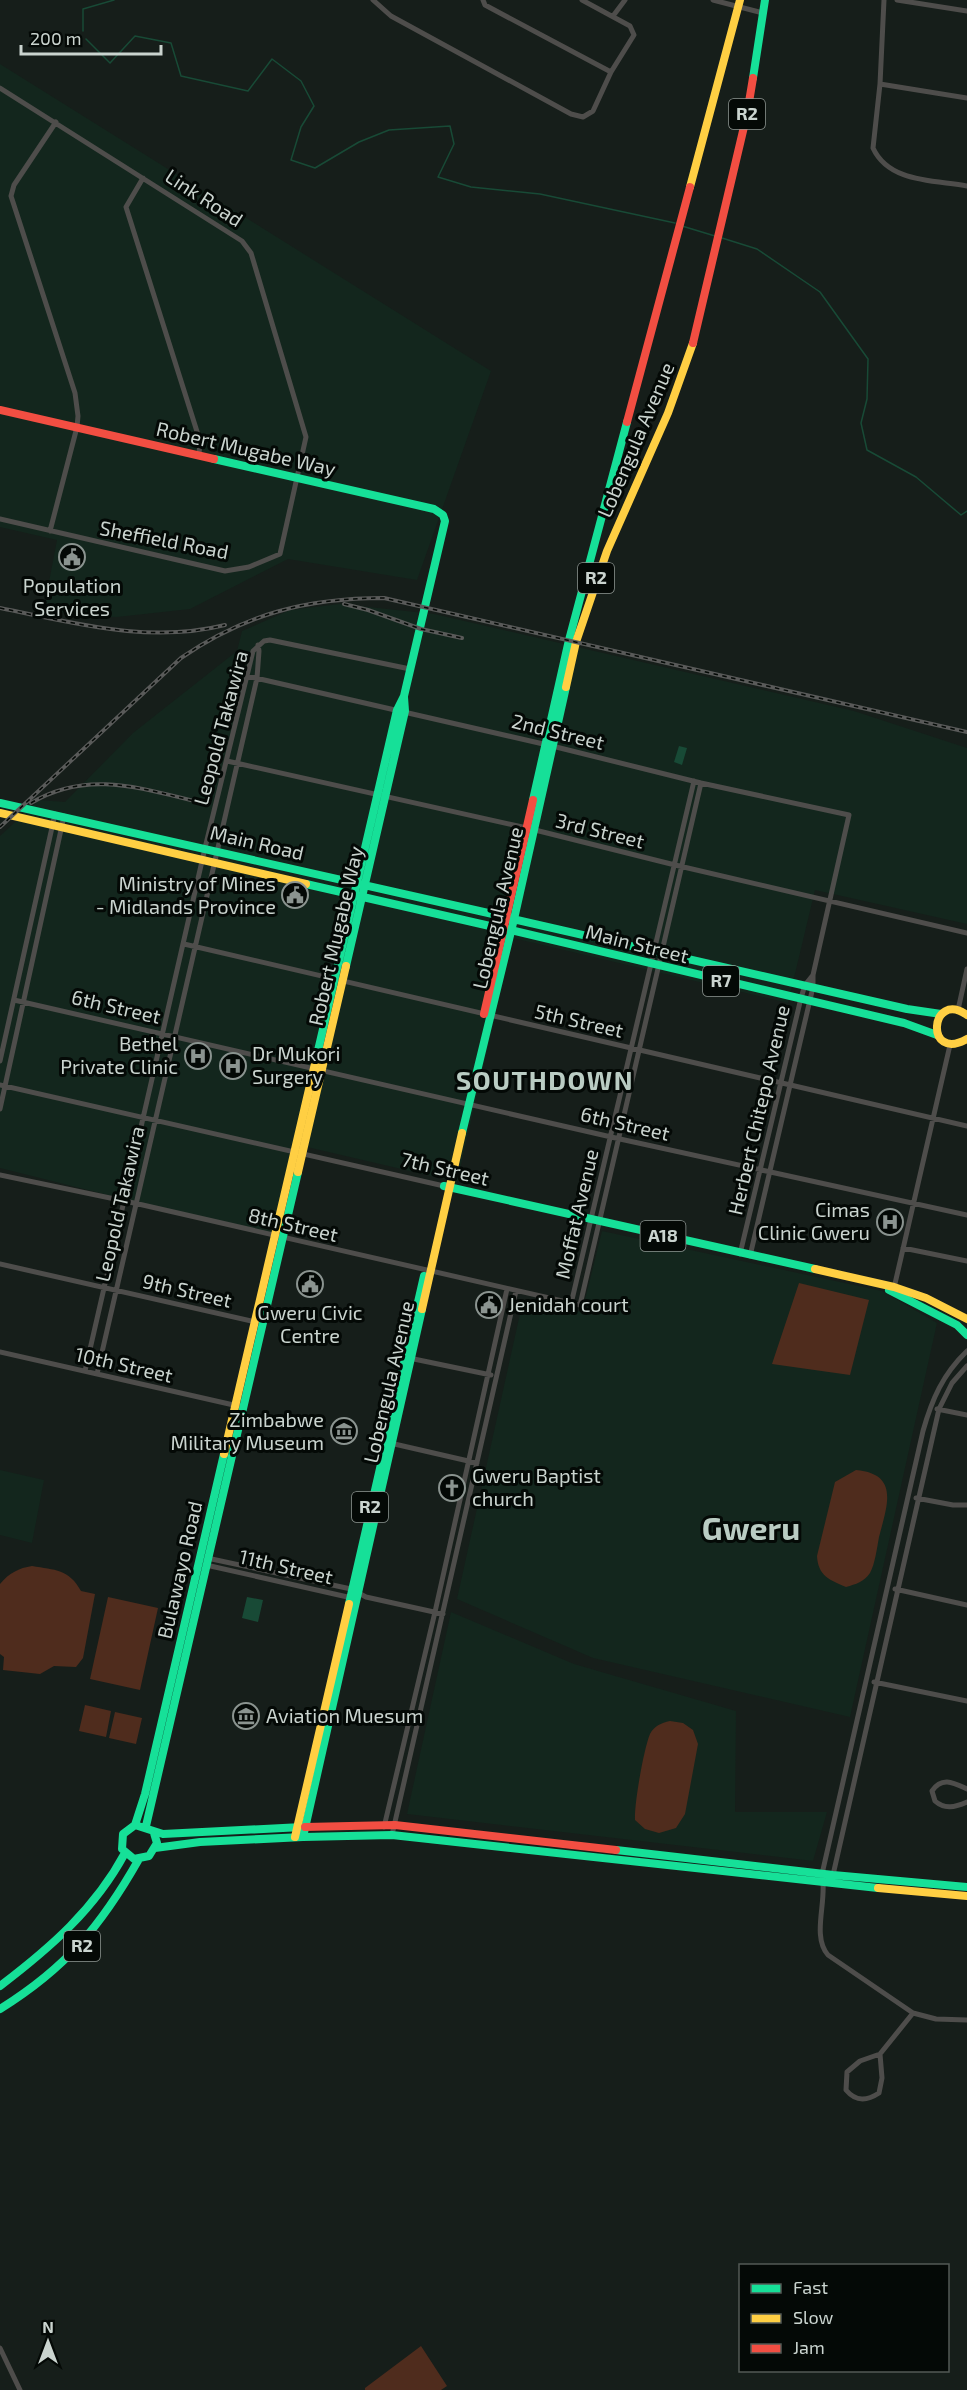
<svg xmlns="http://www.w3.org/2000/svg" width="967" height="2390" viewBox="0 0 967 2390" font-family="'Exo 2',sans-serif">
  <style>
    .built { fill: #13261d }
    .green { fill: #4f2c1d }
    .water { fill: #184a36 }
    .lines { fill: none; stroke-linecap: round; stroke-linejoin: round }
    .stream { stroke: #184a36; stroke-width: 1.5 }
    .street { stroke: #4e4d4b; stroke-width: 5 }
    .fast { stroke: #16e098; stroke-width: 8 }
    .slow { stroke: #ffcf43; stroke-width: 8 }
    .jam { stroke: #f24e42; stroke-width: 8 }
    .rail-casing { stroke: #595a59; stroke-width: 4 }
    .rail { stroke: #040906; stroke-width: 1.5; stroke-dasharray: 4.5; stroke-linecap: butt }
    .labels { text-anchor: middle; stroke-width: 6; stroke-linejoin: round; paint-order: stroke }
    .shield { fill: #040906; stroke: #8f9793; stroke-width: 1.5 }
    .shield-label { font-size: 18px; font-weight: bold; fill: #cad4cf }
    .street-label { font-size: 20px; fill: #cad4cf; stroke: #040906 }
    .poi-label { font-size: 20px; fill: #cad4cf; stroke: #040906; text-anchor: end }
    .district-label { font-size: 26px; font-weight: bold; letter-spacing: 1.5px; fill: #baccc3; stroke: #040906 }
    .town-label { font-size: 32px; font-weight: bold; fill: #baccc3; stroke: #040906 }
  </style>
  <rect width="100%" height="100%" fill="#161e1a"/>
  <path class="built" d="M0 64 491 371 417 580 288 559 190 609 117 617 78 616 44 608 57 540 0 527Z
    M340 604 434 614 854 711 967 748V924L815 890 788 1003 513 938 457 1182 307 1147 284 1239 0 1168V836L39 800 65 802 133 733 237 651 242 631 290 610Z
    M602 1231 882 1291 937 1323 850 1717 593 1658 457 1599 523 1300 582 1312Z
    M0 1470 44 1480 32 1543 0 1535Z
    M451 1612 574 1664 736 1711 735 1812H827L813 1861 407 1814Z"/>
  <path class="green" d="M799 1283 869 1300 850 1375 772 1364Z
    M856 1470C900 1474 887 1506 879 1537 877 1548 875 1564 870 1573 864 1582 856 1584 846 1587 830 1580 818 1576 817 1556L835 1482Z
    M32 1566C55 1570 69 1569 81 1591L95 1594 83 1658 76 1667 54 1666 40 1674 3 1670 4 1657 0 1654V1584C9 1573 19 1568 32 1566Z
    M108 1597 158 1608 140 1690 90 1679Z
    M85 1705 111 1711 106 1737 79 1731Z
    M115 1712 142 1718 136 1744 109 1738Z
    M670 1721 683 1723 693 1730 698 1744 685 1814 676 1828 659 1833 645 1829 635 1820C634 1804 644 1748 650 1734 654 1726 661 1723 670 1721Z
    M421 2346 447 2386 441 2390H365V2388Z"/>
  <path class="water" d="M679 746 687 748 682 765 674 762Z
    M247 1597 263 1600 258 1622 242 1618Z"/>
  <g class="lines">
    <path class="stream" d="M83 31V9L114 0
      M86 39 110 63 135 36 171 43 181 76 248 91 272 59 301 81 314 106 301 127 291 160 315 168 359 142 389 130 450 126 454 144 438 177 471 187 540 194 675 223
      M682 226 715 236
      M722 238 757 249 820 292 868 359 867 399 861 423 867 450 916 477 961 515 967 511"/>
    <path class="street" d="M373 0 391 16 571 114 583 117 593 111 611 72 634 35 630 26 582 0
      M483 0 485 5 611 72
      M713 0 763 13
      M884 0 880 84 873 148C889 183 935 180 967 186
      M897 0 967 11
      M613 16 625 0
      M880 84 967 98
      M0 88 242 241 251 253 306 437 280 554 249 567 225 571 0 519
      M143 178 126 207 200 441 199 455
      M50 531 77 427 78 416 75 393 11 196 14 185 56 122
      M247 676 552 746 701 783 849 815 813 975V987L750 1256
      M227 761 527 828 675 865 967 933
      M184 944 967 1126
      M14 1000 620 1139 967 1215
      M958 1010 967 969
      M0 1061 55 814
      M0 1085 444 1186
      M0 1109 64 816
      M0 1175 134 1203 580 1305 701 783
      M903 1248 967 1261
      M740 1254 801 998 805 985 813 975
      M0 1264 256 1322
      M894 1288 950 1045
      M571 1304 694 781
      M967 1351C943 1374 932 1399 923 1431L822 1874C828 1900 811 1935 828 1955L913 2013 936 2019 967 2020
      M0 1352 238 1406
      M409 1358 491 1375
      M85 1371 205 848 253 651 264 641 270 640 410 669
      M97 1374 257 678 259 651 258 645
      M937 1409 967 1415
      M390 1443 477 1463
      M916 1498 953 1505H967
      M207 1558 351 1589 366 1597 443 1614
      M206 1565 352 1598
      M895 1589 967 1605
      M874 1682 967 1701
      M967 1789C954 1783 942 1776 932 1791L935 1801C945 1810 955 1807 967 1802
      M384 1827 435 1612 507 1289
      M392 1835 516 1291
      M824 1883 833 1875 939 1409 952 1383 967 1366
      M880 2054 860 2061 847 2072 846 2090C856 2102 867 2101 879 2093L882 2078 880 2054 913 2013
      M0 2348 20 2390"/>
    <path class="fast" d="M753 78 765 0
      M214 459 434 509 443 515 445 521 404 696 397 710 317 1055
      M533 800 569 640 627 422
      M0 803 506 917
      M306 884 503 929
      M508 918 907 1009 941 1014
      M506 929 904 1023 937 1035
      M346 966 405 711 404 697
      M462 1133 514 919 566 687
      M444 1186 815 1269
      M889 1290 957 1325 967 1335
      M349 1604 424 1276
      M135 1825 145 1794 224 1454
      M146 1826 298 1172
      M154 1833 157 1843 149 1856 134 1859 122 1849 123 1834 135 1825 163 1834 302 1827
      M303 1837 392 1835 878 1888
      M155 1848 200 1842 303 1837 422 1309
      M616 1850 833 1875 967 1887
      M0 1986C50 1948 95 1909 125 1853
      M0 2009C66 1968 101 1926 139 1859"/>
    <path class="slow" d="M690 187 740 0
      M566 687 576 642 607 551 668 413 693 343
      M0 813 306 884
      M967 1015C930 989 924 1063 967 1039
      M298 1172 346 966
      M815 1269 894 1287 926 1298 967 1319
      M422 1309 462 1133
      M224 1454 317 1055
      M295 1837 349 1604
      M878 1888 967 1896"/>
    <path class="jam" d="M693 343 747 114 753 78
      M0 410 214 459
      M627 422 690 187
      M484 1014 533 800
      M305 1827 395 1825 616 1850"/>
    <defs>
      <path id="rail" d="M344 604 368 610 421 629 462 638
        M0 608C75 623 149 644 225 625
        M31 803C90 768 145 790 207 804
        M0 827 181 658C245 614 307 598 384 598L967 732"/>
    </defs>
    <use href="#rail" class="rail-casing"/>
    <use href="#rail" class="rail"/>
  </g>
  <defs>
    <symbol id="civic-ring" viewBox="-11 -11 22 22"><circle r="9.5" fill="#040906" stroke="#8b9490" stroke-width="1.5"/><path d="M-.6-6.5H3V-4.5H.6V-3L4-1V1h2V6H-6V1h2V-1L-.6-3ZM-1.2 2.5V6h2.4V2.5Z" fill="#8b9490"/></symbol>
    <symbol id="hospital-ring" viewBox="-11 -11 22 22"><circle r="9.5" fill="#040906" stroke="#8b9490" stroke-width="1.5"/><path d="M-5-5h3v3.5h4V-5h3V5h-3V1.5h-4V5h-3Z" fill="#8b9490"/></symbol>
    <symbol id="museum-ring" viewBox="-11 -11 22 22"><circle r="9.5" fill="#040906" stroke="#8b9490" stroke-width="1.5"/><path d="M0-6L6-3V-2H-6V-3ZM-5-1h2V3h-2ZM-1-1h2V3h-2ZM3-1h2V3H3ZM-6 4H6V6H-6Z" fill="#8b9490"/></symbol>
    <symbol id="church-ring" viewBox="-11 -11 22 22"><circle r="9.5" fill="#040906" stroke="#8b9490" stroke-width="1.5"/><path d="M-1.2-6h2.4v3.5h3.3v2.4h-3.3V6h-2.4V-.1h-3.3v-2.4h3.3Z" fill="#8b9490"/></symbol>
  </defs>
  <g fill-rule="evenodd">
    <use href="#civic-ring" x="57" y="542" width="30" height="30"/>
    <use href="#civic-ring" x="280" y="880" width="30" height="30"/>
    <use href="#hospital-ring" x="183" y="1041" width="30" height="30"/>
    <use href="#hospital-ring" x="218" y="1051" width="30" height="30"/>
    <use href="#hospital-ring" x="875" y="1207" width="30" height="30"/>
    <use href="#civic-ring" x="295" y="1269" width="30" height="30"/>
    <use href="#civic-ring" x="474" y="1290" width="30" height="30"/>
    <use href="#museum-ring" x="329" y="1416" width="30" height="30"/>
    <use href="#church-ring" x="437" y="1473" width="30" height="30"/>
    <use href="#museum-ring" x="231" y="1701" width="30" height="30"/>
  </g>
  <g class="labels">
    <g class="shield">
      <rect x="729" y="99" width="36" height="30" rx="4.5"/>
      <rect x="578" y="563" width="36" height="30" rx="4.5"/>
      <rect x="703" y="966" width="36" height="30" rx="4.5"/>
      <rect x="640.5" y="1221" width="45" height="30" rx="4.5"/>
      <rect x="352" y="1492" width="36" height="30" rx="4.5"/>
      <rect x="64" y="1931" width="36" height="30" rx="4.5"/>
    </g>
    <g class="shield-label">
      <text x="747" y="120">R2</text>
      <text x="596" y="584">R2</text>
      <text x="721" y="987">R7</text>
      <text x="663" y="1242">A18</text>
      <text x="370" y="1513">R2</text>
      <text x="82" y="1952">R2</text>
    </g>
    <g class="street-label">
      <text transform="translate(204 198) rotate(33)" y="7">Link Road</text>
      <text transform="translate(636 440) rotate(-67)" y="7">Lobengula Avenue</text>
      <text transform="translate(246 449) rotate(13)" y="7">Robert Mugabe Way</text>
      <text transform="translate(164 540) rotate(11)" y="7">Sheffield Road</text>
      <text transform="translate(221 728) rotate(-75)" y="7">Leopold Takawira</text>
      <text transform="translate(558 732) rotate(14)" y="7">2nd Street</text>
      <text transform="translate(600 831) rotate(14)" y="7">3rd Street</text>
      <text transform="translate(257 843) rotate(13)" y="7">Main Road</text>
      <text transform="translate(498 908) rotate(-77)" y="7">Lobengula Avenue</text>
      <text transform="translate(336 936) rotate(-77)" y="7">Robert Mugabe Way</text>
      <text transform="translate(637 944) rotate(14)" y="7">Main Street</text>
      <text transform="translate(116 1007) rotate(13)" y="7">6th Street</text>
      <text transform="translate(579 1021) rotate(13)" y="7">5th Street</text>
      <text transform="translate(759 1110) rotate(-77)" y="7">Herbert Chitepo Avenue</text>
      <text transform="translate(625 1124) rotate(13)" y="7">6th Street</text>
      <text transform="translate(445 1169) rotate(13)" y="7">7th Street</text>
      <text transform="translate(120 1204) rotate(-77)" y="7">Leopold Takawira</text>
      <text transform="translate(577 1214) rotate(-77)" y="7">Moffat Avenue</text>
      <text transform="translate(293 1225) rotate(13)" y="7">8th Street</text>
      <text transform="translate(187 1291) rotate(13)" y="7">9th Street</text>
      <text transform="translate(124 1365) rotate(13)" y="7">10th Street</text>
      <text transform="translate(389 1382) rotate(-77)" y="7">Lobengula Avenue</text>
      <text transform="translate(286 1567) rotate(13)" y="7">11th Street</text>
      <text transform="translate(180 1570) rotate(-77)" y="7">Bulawayo Road</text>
    </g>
    <g class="poi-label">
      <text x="72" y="593" text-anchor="middle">Population<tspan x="72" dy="23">Services</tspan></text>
      <text x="276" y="891">Ministry of Mines<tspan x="276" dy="23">- Midlands Province</tspan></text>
      <text x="178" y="1051">Bethel<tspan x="178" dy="23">Private Clinic</tspan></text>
      <text x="252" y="1061" text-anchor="start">Dr Mukori<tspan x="252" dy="23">Surgery</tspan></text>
      <text x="870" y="1217">Cimas<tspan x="870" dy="23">Clinic Gweru</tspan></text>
      <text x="508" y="1312" text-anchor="start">Jenidah court</text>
      <text x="310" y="1320" text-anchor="middle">Gweru Civic<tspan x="310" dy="23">Centre</tspan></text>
      <text x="324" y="1427">Zimbabwe<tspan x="324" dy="23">Military Museum</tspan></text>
      <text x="472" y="1483" text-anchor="start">Gweru Baptist<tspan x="472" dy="23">church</tspan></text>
      <text x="266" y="1723" text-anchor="start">Aviation Muesum</text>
    </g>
    <g class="district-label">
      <text x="545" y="1090">SOUTHDOWN</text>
    </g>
    <g class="town-label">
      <text x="751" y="1540">Gweru</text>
    </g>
  </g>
  <rect x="739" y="2264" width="210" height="108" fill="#040906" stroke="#535a56" stroke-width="1.5"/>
  <rect x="751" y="2284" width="30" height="9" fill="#16e098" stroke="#535a56" stroke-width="1.5"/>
  <text x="793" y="2294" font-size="18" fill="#cad4cf">Fast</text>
  <rect x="751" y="2314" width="30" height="9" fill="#ffcf43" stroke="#535a56" stroke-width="1.5"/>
  <text x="793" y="2324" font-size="18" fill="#cad4cf">Slow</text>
  <rect x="751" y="2344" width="30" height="9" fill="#f24e42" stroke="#535a56" stroke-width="1.5"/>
  <text x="793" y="2354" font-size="18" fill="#cad4cf">Jam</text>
  <g transform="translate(48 2342)" stroke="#040906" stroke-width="4.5" paint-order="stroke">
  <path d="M0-4.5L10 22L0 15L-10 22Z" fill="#cad4cf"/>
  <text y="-9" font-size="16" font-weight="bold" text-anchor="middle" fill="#cad4cf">N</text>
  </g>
  <path d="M21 45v9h140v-9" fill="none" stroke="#cad4cf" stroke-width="3"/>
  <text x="30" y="45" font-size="18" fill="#cad4cf" stroke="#040906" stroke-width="4.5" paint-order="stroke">200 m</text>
</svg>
